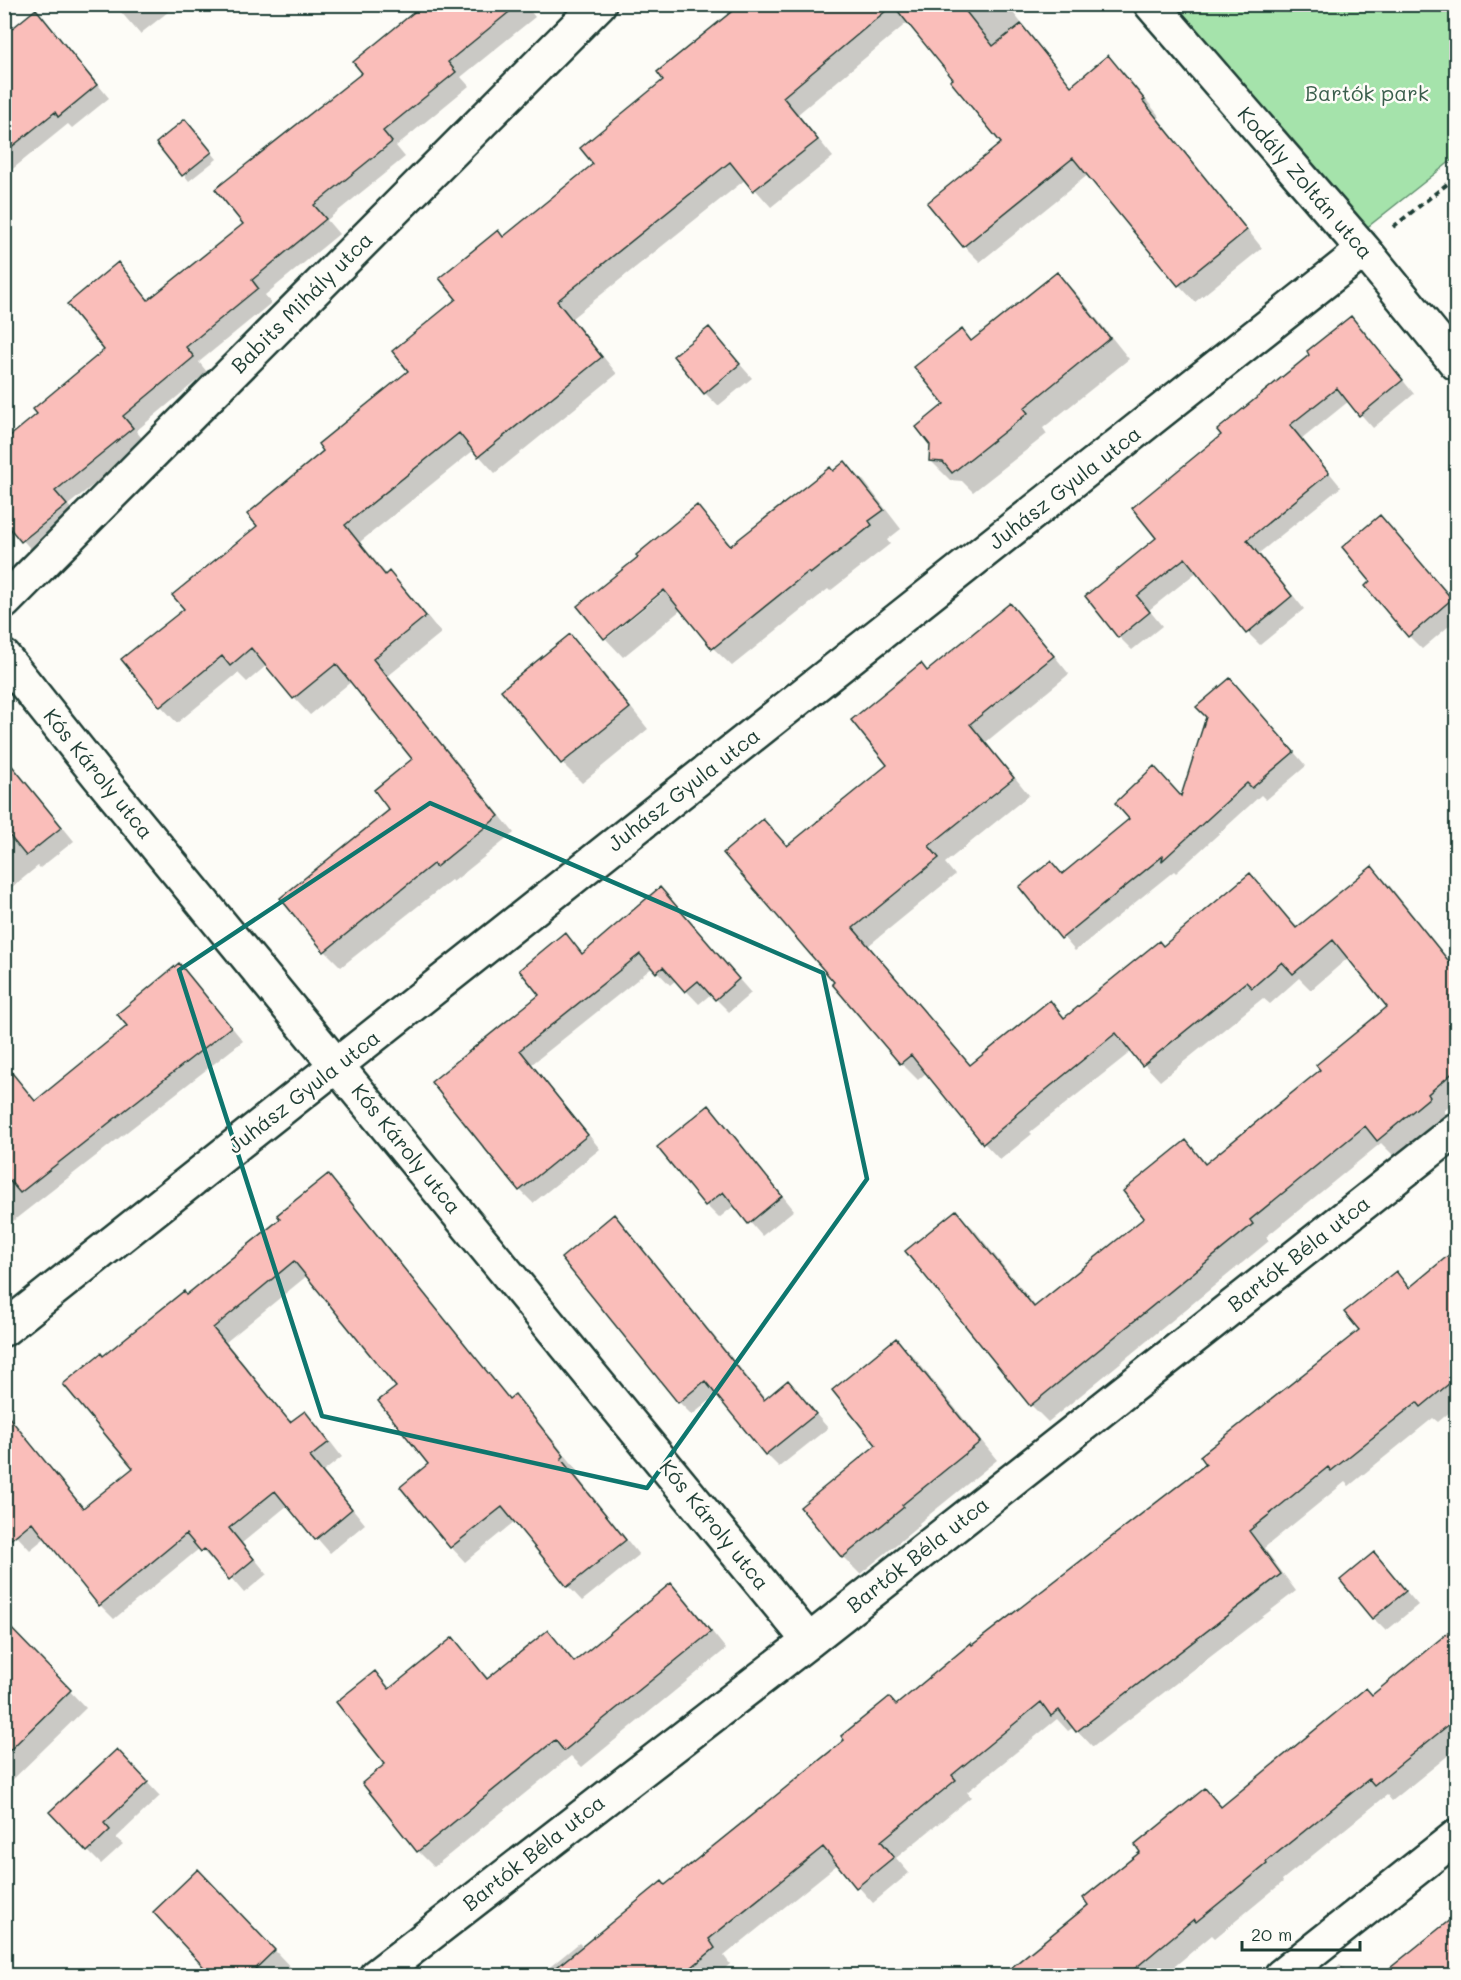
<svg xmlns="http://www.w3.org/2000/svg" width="1461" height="1980" viewBox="0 0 1461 1980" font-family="Mali,sans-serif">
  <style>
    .green { fill: #a5e3ab; stroke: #629070; stroke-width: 1.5 }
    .shadow { fill: #0003 }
    .building { fill: #fabeba; stroke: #1f3d34; stroke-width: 1.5 }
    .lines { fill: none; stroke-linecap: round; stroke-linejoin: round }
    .minor-casing { stroke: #1f3d34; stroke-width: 38 }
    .path { stroke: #1f3d34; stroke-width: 4; stroke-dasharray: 6 4.5; stroke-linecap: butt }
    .minor { stroke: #fdfcf7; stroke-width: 33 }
    .marked { fill: none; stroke: #0f766e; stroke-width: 4.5; stroke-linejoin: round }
    .labels { text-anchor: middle; stroke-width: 5; stroke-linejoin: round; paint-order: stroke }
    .park-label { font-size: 21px; fill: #3a5e4c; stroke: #fdfcf7 }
    .street-label { font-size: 21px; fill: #1f3d34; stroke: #fdfcf7 }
  </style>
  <rect width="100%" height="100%" fill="#fdfcf7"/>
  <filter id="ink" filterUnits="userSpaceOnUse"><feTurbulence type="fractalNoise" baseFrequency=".0167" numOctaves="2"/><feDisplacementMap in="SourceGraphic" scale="12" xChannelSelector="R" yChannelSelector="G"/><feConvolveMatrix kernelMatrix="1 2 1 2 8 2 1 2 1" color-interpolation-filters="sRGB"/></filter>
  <g filter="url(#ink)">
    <path class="green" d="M1172 5H1456V157L1365 229Z"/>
    <path class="shadow" d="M114 4H162L168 12 140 34Z
      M426 4H530L527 7 535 17 461 77 469 86 396 146 405 157 327 220 339 234 265 295 271 303 199 362 207 372 136 431 146 443 68 505 80 520 36 555 4 519 39 415 106 351 117 264 150 301 245 224 364 74Z
      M743 4H1015L1016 6 1011 10 1072 87 1108 57 1125 74 1160 117 1158 118 1262 248 1195 302 1179 285 1089 174 980 262 964 246 1003 143 955 79 908 22 798 114 833 157 771 207 746 179 572 318 617 374 495 473 474 450 360 542 387 575 389 573 406 590 441 633 388 676 514 833 453 882 451 880 341 967 325 951 414 760 352 681 310 715 294 698 267 665 247 682 238 673 177 723 161 706 186 609 325 451 410 371 458 299 504 239 595 164 665 80Z
      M36 11 48 24 109 98 72 128 68 124 4 176V65Z
      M191 127 217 159 189 181 158 143Z
      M1057 274 1076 293 1129 359 1043 428 1047 434 973 492 962 481 950 480 930 460 931 444 946 405 962 331 972 342Z
      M1351 318 1363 331 1414 394 1373 428 1349 401 1302 439 1341 487 1259 553 1304 609 1260 645 1248 633 1198 571 1149 610 1162 626 1132 650 1119 637 1158 538 1223 435Z
      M709 329 752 378 718 406 705 393Z
      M845 463 864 481 901 529 887 540 890 544 830 591 828 589 732 666 713 648 682 609 623 657 606 639 671 586 640 557 697 507 732 546Z
      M1380 517 1456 605V620L1422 649 1409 636 1372 581Z
      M1010 605 1027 622 1069 674 986 742 1029 795 945 863 955 875 868 946 972 1066 1050 1002 1066 1018 1164 948 1250 875 1298 928 1372 868 1389 885 1456 969V1101L1444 1111 1446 1114 1394 1156 1381 1143 1266 1237 1269 1241 1048 1422 1031 1405 956 1212 973 1228 1036 1307 1146 1218 1186 1142 1207 1164 1322 1070 1389 1007 1349 957 1311 990 1299 978 1270 1004 1263 998 1160 1081 1132 1051 1030 1132 1032 1134 1000 1160 984 1143 927 1072 918 1080 901 1063 834 984 836 982 763 821 788 847 889 765 928 672Z
      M570 636 590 656 648 729 582 783 562 763Z
      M1243 693 1306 766 1266 800 1261 795 1176 873 1174 871 1075 951 1021 887 1063 875 1132 819 1182 798Z
      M17 774 30 787 74 841 40 868 38 866 4 894V784Z
      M660 889 751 993 729 1012 711 994 699 1004 676 980 670 985 653 967 532 1064 600 1149 533 1203 520 1190 433 1082 541 995 565 934 584 955Z
      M179 965 192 978 243 1041 4 1228V1090L17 1080 36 1101 129 1026Z
      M708 1107 722 1120 794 1210 762 1236 735 1205 719 1218 706 1205 659 1147Z
      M328 1176 342 1190 510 1399 515 1396 529 1410 578 1471 574 1473 639 1555 582 1601 568 1586 515 1521 465 1562 451 1547 402 1487 430 1464 398 1387 308 1275 226 1342 291 1423 304 1413 319 1427 342 1457 323 1472 365 1524 330 1553 288 1505 242 1543 267 1574 244 1593 218 1563 216 1565 200 1548 114 1619 100 1605 46 1537 30 1550 4 1522 16 1427 30 1442 85 1509 135 1468 103 1358 187 1297 282 1219Z
      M614 1216 627 1229 766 1400 788 1382 828 1428 779 1467 766 1454 718 1394 692 1415 679 1402Z
      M1456 1251V1407L1438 1422 1433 1418 1349 1486 1345 1482 1264 1548 1296 1591 1093 1747 1074 1727 1068 1731 1057 1719 967 1792 971 1797 896 1858 909 1873 873 1903 838 1864 724 1956 730 1964 717 1976H539L579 1943 583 1947 666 1887 1208 1464 1361 1330 1396 1273 1411 1288Z
      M896 1340 914 1357 997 1460 919 1523 920 1525 860 1574 843 1557 878 1445Z
      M1374 1554 1418 1605 1386 1631 1373 1618Z
      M671 1585 688 1602 726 1649 582 1767 571 1756 434 1867 418 1851 387 1764 375 1673 391 1689 453 1639 489 1679 548 1632 576 1662Z
      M1456 1628V1749L1392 1801 1387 1795 1282 1880 1283 1882 1215 1938 1212 1935 1163 1976H1006L1090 1906 1205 1790 1223 1807 1373 1696Z
      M4 1651 34 1654 86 1708 4 1788Z
      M130 1764 160 1796 116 1838 123 1844 101 1864 88 1851Z
      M218 1890 294 1971 288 1976H215Z
      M1456 1917V1976H1383Z
      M1340 1964 1351 1976H1326Z"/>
    <path class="building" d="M424 4H519L448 62 456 72 383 131 392 142 314 205 326 219 252 280 258 288 186 347 194 357 123 416 133 428 55 491 67 505 21 542 4 521V441L37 414 33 409 104 350 67 304 118 262 148 300 243 224 215 189 362 73 353 62Z
      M741 4H960L993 46 1021 24 1071 86 1108 55 1145 100 1143 101 1247 230 1178 286 1073 158 963 247 927 203 1001 143 950 81 953 79 893 5 783 97 818 140 753 191 730 162 557 301 602 357 478 457 459 433 345 525 385 575 389 571 426 616 373 659 499 816 436 867 433 864 324 952 280 898 389 810 374 790 412 759 336 664 293 699 251 648 230 666 222 656 160 707 121 659 184 609 172 595 257 526 247 514 323 451 318 444 408 371 392 351 456 299 439 278 498 230 503 237 593 164 580 148 663 80 657 72Z
      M36 9 97 85 58 117 55 112 4 153V35Z
      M185 119 212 152 182 176 156 143Z
      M1057 272 1110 338 1024 408 1028 413 952 473 943 462 929 461 930 445 916 427 944 404 914 367 962 329 971 341Z
      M1351 316 1403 380 1359 416 1337 388 1290 425 1329 473 1247 540 1292 596 1246 634 1185 558 1137 596 1150 612 1118 638 1085 596 1156 538 1132 508 1221 435 1217 430 1309 355 1307 351Z
      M709 327 740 364 704 394 673 356Z
      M845 461 884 510 869 521 872 525 810 574 808 572 712 649 664 590 604 639 577 606 638 557 636 555 697 505 730 546 830 467 833 471Z
      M1380 515 1452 599 1408 637 1365 586 1370 581 1342 547Z
      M1010 603 1054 656 970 724 1014 778 929 846 939 858 853 928 970 1065 1050 1000 1064 1018 1159 941 1163 946 1250 873 1296 928 1372 866 1456 970V1070L1428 1094 1430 1097 1377 1141 1365 1126 1250 1220 1253 1224 1030 1406 905 1251 956 1210 1034 1307 1144 1218 1123 1191 1186 1140 1205 1164 1320 1070 1316 1065 1387 1007 1333 940 1293 974 1282 962 1252 988 1246 982 1142 1066 1116 1033 1015 1115 1016 1116 983 1144 911 1055 900 1064 832 984 834 982 723 853 763 819 787 846 887 765 851 720 921 663 927 671Z
      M570 634 630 708 561 764 501 690Z
      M1230 678 1294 752 1252 788 1247 783 1162 861 1163 856 1061 939 1019 887 1051 861 1062 874 1129 819 1115 803 1154 766 1181 796 1206 717 1196 707Z
      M4 756 62 827 26 856 4 829Z
      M660 887 739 979 715 1000 698 981 685 992 663 967 656 973 640 954 520 1050 588 1135 519 1191 431 1082 539 995 519 970 565 932 582 954Z
      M179 963 231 1027 20 1193 4 1174V1063L35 1101 127 1026 117 1014Z
      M709 1105 782 1196 748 1224 723 1192 705 1206 657 1147Z
      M328 1174 509 1399 515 1394 564 1456 561 1459 626 1540 567 1587 502 1507 450 1548 400 1487 428 1464 378 1401 396 1387 294 1261 213 1328 290 1422 305 1411 329 1442 310 1457 352 1509 315 1540 275 1491 229 1528 254 1559 229 1580 204 1549 201 1552 186 1534 99 1606 32 1522 4 1545V1411L83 1508 133 1468 63 1384 101 1353 103 1356 184 1291 186 1295 280 1219 277 1215Z
      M614 1214 764 1400 788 1380 816 1414 765 1455 705 1381 678 1403 561 1258Z
      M1456 1249V1378L1421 1407 1417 1402 1331 1471 1328 1467 1249 1531 1281 1574 1076 1732 1059 1710 1051 1716 1041 1702 952 1775 956 1780 881 1841 894 1857 856 1888 823 1847 709 1939 715 1948 681 1976H546L662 1881 665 1885 779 1793 844 1740 841 1736 889 1697 896 1705 971 1643 972 1645 1206 1464 1200 1456 1359 1330 1344 1312 1396 1271 1409 1288Z
      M896 1338 980 1442 902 1505 904 1507 842 1558 800 1507 876 1445 832 1390Z
      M1374 1552 1406 1591 1372 1619 1340 1580Z
      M671 1583 711 1632 564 1751 555 1740 417 1852 362 1783 385 1764 336 1702 375 1671 389 1689 453 1637 487 1679 548 1630 574 1662Z
      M4 1621 71 1690 4 1756Z
      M1456 1626V1719L1374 1785 1369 1779 1266 1862 1267 1864 1196 1922 1194 1919 1126 1976H1001L1088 1905 1083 1898 1140 1852 1135 1845 1205 1788 1221 1807 1366 1688 1372 1695Z
      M117 1749 148 1782 104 1823 110 1830 87 1852 49 1812Z
      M198 1869 275 1950 248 1976H212L153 1912Z
      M1456 1915V1976H1380Z"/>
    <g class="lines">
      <defs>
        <path id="minor" d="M1151 4 1364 250 1456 363
          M4 602 599 4
          M4 657 98 775 809 1641
          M4 1329 1364 250
          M376 1976 809 1641 1456 1130
          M1281 1976 1456 1837"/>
      </defs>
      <use href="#minor" class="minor-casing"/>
      <path class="path" d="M1393 227 1456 177"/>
      <use href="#minor" class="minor"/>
    </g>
  </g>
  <path class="marked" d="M430 803 823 973 867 1179 647 1488 322 1416 179 970Z"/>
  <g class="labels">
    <g class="park-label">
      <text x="1367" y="101">Bartók park</text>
    </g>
    <g class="street-label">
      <text transform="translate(1305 183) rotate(49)" y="7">Kodály Zoltán utca</text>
      <text transform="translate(302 303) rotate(-45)" y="7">Babits Mihály utca</text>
      <text transform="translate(1065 488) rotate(-38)" y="7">Juhász Gyula utca</text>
      <text transform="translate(98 774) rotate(51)" y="7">Kós Károly utca</text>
      <text transform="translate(684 790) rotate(-38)" y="7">Juhász Gyula utca</text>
      <text transform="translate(304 1092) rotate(-38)" y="7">Juhász Gyula utca</text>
      <text transform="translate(406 1149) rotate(51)" y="7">Kós Károly utca</text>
      <text transform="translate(1299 1254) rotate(-38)" y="7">Bartók Béla utca</text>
      <text transform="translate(714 1525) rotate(51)" y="7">Kós Károly utca</text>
      <text transform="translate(918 1555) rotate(-38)" y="7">Bartók Béla utca</text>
      <text transform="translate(534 1853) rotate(-38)" y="7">Bartók Béla utca</text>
    </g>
  </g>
  <rect width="1461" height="1980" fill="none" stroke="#fdfcf7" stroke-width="24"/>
  <rect x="12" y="12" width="1437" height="1956" fill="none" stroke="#1f3d34" stroke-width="2" filter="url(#ink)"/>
  <path d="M1242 1941v9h118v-9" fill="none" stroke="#1f3d34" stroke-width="3"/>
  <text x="1251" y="1941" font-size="18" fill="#1f3d34" stroke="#fdfcf7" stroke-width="4.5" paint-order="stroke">20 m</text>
</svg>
